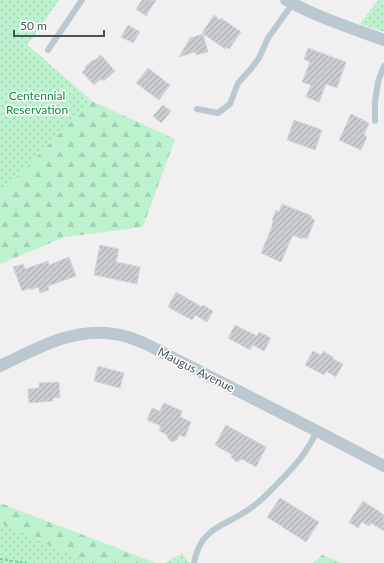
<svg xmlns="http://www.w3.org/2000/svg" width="384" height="563" viewBox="0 0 384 563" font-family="Lato,sans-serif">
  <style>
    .forest { fill: url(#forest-firs) }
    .park { fill: url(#park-dots) }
    .building { fill: url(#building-hatch); stroke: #d3d6db }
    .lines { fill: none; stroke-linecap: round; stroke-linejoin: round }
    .path { stroke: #71d29d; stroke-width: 2; stroke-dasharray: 3 2; stroke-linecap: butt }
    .service { stroke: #bcc8cf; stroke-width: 6 }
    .minor { stroke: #bcc8cf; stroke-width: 12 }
    .labels { text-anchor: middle; stroke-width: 3; stroke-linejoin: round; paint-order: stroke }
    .park-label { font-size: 12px; fill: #118545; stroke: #fff }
    .street-label { font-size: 12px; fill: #46545e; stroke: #fff }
  </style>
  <defs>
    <pattern id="forest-firs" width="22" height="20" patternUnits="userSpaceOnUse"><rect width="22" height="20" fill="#bcf2ce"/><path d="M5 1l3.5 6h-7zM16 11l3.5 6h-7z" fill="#a3d1b3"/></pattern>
    <pattern id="park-dots" width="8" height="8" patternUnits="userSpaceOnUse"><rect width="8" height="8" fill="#bcf2ce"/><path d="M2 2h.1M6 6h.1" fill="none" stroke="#a3d1b3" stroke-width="1.8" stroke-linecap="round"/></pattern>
    <pattern id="building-hatch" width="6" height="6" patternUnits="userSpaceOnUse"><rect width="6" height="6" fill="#c9cdd2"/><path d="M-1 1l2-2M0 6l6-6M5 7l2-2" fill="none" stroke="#a5a9ae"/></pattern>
  </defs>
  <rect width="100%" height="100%" fill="#f2eff0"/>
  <path class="forest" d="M0 0H59L27 45 92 101 175 139 143 227 65 237 0 264Z
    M0 503 156 563H0Z
    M322 555 341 563H313Z"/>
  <path class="park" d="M0 0H59L27 45 92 101 3 191 0 197Z
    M378 0H384V32L360 24Z
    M0 523 90 563H0Z
    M182 553 189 563H165Z"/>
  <path class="building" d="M142 0H156L146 16 136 9Z
    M214 15 220 20 221 18 241 32 229 49 226 47 225 49 202 33Z
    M128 25 140 32 133 43 121 37Z
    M203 34 208 52 196 55 195 52 179 57 190 38Z
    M308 48 346 62 337 88 326 84 319 102 306 97 311 85 302 82 310 62 304 59Z
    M101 55 115 71 104 81 101 79 94 85 82 72 86 69 85 67 93 60 94 61Z
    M148 68 170 85 159 100 136 83Z
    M163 105 171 111 161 123 153 116Z
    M351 114 369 123 364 135 367 137 361 150 339 140Z
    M294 120 322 130 315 150 287 140Z
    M282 204 312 216 311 218 315 220 307 239 303 237 302 239 293 235 281 262 261 253 271 229 273 221 272 220 276 210 279 212Z
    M100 245 119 249 116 262 140 267 137 284 94 275Z
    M69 257 76 276 48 286 49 290 40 293 38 287 31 290V288L22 291 13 267 23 264 25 269 48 261 49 265Z
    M176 292 202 307 203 305 213 311 207 322 195 315 192 320 168 307Z
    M235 325 257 336 259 332 271 338 264 351 253 345 250 350 228 338Z
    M313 351 321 355 323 351 333 357V359L343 364 336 377 326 371 324 375 305 365Z
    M98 366 124 373 120 388 94 381Z
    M59 382 60 397 53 398V401L29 403 28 389 39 388V383Z
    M164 403 182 411 180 417 191 422 185 437 179 435 177 440 173 442 169 440 166 434 159 431 161 426 147 420 152 408 160 411Z
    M226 425 266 447 256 467 242 459 237 462 234 460 232 458 231 454 215 445Z
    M280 498 319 522 306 542 267 517Z
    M363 501 384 515V531L371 523 369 526 362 522 358 528 349 522Z"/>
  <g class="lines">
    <path class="path" d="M0 559 27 563"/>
    <path class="service" d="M48 50 82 0
      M197 109 218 113 230 104 238 83 250 70 259 58 268 38 293 3
      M375 121V102L378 82 384 66
      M194 563C201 523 231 526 256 504 264 498 270 491 276 485 288 473 300 461 308 447 312 442 314 436 317 431"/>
    <path class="minor" d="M286 0C317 17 351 28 384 40
      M0 366C36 349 73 327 114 334 125 335 134 339 144 343L317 431 384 466"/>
  </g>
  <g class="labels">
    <g class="park-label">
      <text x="37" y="100">Centennial<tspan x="37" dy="14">Reservation</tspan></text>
    </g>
    <g class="street-label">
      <text transform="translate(196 370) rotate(27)" y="4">Maugus Avenue</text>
    </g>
  </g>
  <path d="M14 30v6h90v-6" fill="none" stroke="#46545e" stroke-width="2"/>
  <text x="20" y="30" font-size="12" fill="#46545e" stroke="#ffffff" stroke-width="3" paint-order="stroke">50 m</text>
</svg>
